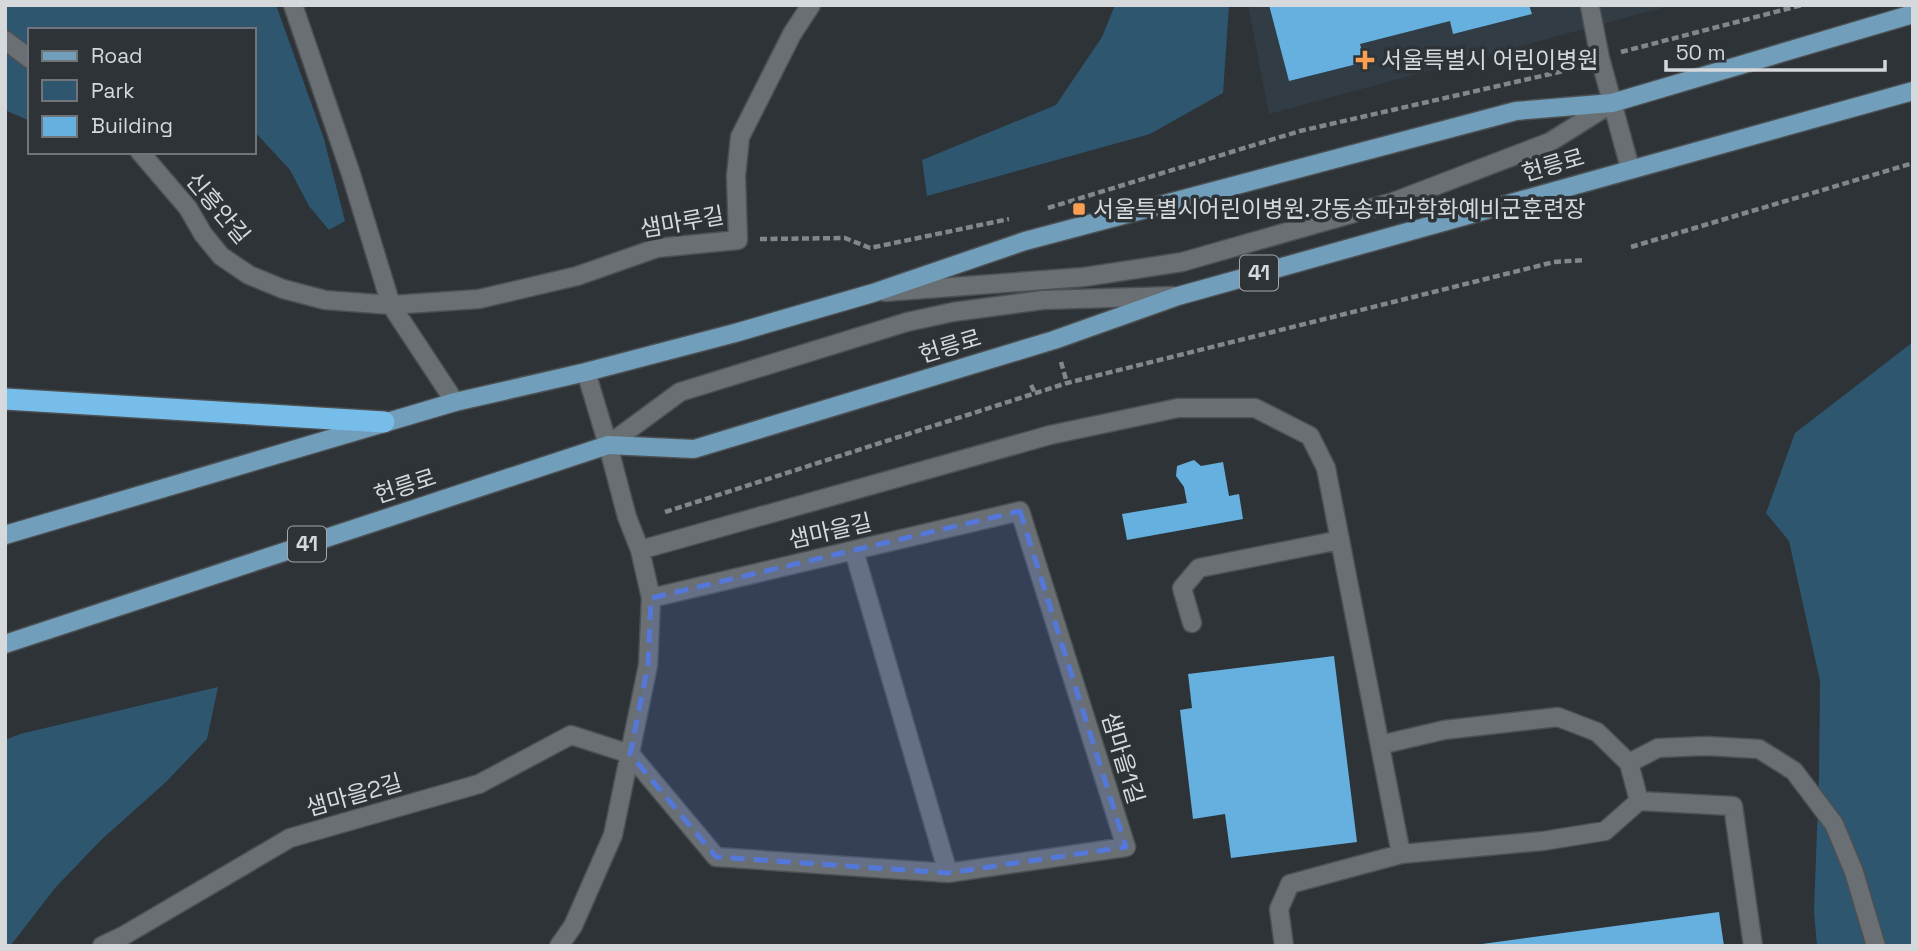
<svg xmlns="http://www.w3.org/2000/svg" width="1918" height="951" viewBox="0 0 1918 951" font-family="'Space Grotesk','Noto Sans KR',sans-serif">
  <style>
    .built { fill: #313c44 }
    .green { fill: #2e566f }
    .building { fill: #65b0de }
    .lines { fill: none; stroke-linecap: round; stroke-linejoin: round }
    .minor-casing { stroke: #4c5053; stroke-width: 21 }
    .major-casing { stroke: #4c5053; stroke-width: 21 }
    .highway-casing { stroke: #4c5053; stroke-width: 24 }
    .path { stroke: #83878a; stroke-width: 4.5; stroke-dasharray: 7 3.5; stroke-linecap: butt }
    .minor { stroke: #696f73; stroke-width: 18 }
    .major { stroke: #719eba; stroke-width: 18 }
    .highway { stroke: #77bde9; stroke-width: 21 }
    .marked { fill: #5478d9; fill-opacity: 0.2; stroke: #5478d9; stroke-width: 5; stroke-dasharray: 14 9; stroke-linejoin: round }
    .poi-dot { fill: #fb9e52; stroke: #2e3337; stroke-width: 2.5 }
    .labels { text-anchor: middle; stroke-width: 7; stroke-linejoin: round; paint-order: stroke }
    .shield { fill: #2e3337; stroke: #a4a7aa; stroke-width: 2 }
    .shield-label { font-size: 21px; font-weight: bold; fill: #d6d9db }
    .poi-label { font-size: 23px; fill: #d6d9db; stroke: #2e3337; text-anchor: start }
    .street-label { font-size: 23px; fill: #d6d9db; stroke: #2e3337 }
  </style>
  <rect width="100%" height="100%" fill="#2e3337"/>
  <path class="built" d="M1248 5H1673L1269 114Z"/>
  <path class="green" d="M5 5H276L324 139 345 221 329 230 309 206 290 170 254 131V30H30V121L5 110Z
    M1115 5H1229L1223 93 1150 134 927 196 922 160 1056 105 1102 37Z
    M1913 342V946H1817L1814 911 1819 777 1820 681 1789 541 1766 513 1795 433Z
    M218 687 207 739 166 782 101 840 55 888 11 945 5 946V740L20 734Z"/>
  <path class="building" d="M1269 5H1529L1532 14 1453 34 1450 21 1360 44 1365 62 1289 81Z
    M1194 460 1201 466 1223 462 1229 496 1239 494 1243 519 1127 540 1122 514 1187 503 1184 487 1176 476 1177 466Z
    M1334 656 1357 842 1231 858 1225 814 1193 819 1180 710 1192 708 1188 674Z
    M1719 912 1724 946H1483L1482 944Z"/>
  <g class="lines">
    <defs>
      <path id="minor" d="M293 5 351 174 391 305 455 402
        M1590 7 1600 58 1630 168
        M5 40 30 59
        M140 152 188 208 203 234 221 256 249 275 283 289 325 300 391 305 479 299 577 276 657 248 738 240 736 176 740 137 792 34 811 5
        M885 292 1084 277 1182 262 1393 202 1550 142 1612 103
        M608 445 680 392 907 322 953 312 1043 300 1173 296
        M640 550 1050 435 1178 408H1255L1310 436 1326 468 1401 854 1543 841 1605 831 1639 801 1629 763 1597 732 1558 717 1444 730 1380 745
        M854 551 948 873
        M1192 623 1182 588 1199 568 1340 540
        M1629 763 1658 748 1706 746 1759 749 1794 771 1834 824 1854 872 1876 946
        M1639 801 1733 806 1753 946
        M102 946 123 936 290 838 479 784 571 735 630 754 716 857 948 873 1126 847 1020 511 651 598
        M559 946 573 926 613 835 648 665 651 598 640 550 627 517 608 445 586 372
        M1284 946 1279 909 1290 884 1401 854"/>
      <path id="major" d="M5 535 455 402 586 372 735 333 873 293 1025 241 1516 111 1612 103 1913 14
        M5 644 608 445 694 449 1054 340 1178 296 1913 91"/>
      <path id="highway" d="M5 399 384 422"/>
    </defs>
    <use href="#minor" class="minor-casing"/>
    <use href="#major" class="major-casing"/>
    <use href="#highway" class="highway-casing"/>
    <path class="path" d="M1621 52 1802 5
      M1048 208 1300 131 1568 70 1580 66
      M760 239 845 238 870 248 1009 219
      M1631 247 1913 163
      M1061 362 1067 383
      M1031 385 1035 393
      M665 512 1067 383 1554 262 1585 260"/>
    <use href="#minor" class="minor"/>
    <use href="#major" class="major"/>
    <use href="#highway" class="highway"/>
  </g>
  <path class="marked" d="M1020 511 1126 847 948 873 716 857 630 754 648 665 651 598Z"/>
  <g class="poi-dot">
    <path d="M1361.5 49.5h7v7h7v7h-7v7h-7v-7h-7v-7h7z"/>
    <rect x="1072" y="202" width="14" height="14" rx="3.5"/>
  </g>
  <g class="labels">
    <g class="shield">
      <rect x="1240" y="255.5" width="38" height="35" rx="5"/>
      <rect x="288" y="526.5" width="38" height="35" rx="5"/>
    </g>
    <g class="shield-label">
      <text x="1259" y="280">41</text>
      <text x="307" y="551">41</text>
    </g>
    <g class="poi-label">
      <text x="1381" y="68">서울특별시 어린이병원</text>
      <text x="1093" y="217">서울특별시어린이병원.강동송파과학화예비군훈련장</text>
    </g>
    <g class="street-label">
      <text transform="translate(1553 165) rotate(-16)" y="8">헌릉로</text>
      <text transform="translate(218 208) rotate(50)" y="8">신흥안길</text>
      <text transform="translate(682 222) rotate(-10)" y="8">샘마루길</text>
      <text transform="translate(950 346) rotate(-17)" y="8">헌릉로</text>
      <text transform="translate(405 486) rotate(-18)" y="8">헌릉로</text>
      <text transform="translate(830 531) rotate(-13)" y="8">샘마을길</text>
      <text transform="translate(1123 758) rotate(73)" y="8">샘마을1길</text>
      <text transform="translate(354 795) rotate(-16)" y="8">샘마을2길</text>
    </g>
  </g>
  <rect width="1918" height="951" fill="none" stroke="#d6d9db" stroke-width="14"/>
  <rect x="28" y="28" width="228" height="126" fill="#2e3337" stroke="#717579" stroke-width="2"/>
  <rect x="42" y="51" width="35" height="10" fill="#719eba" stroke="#717579" stroke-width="2"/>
  <text x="91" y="63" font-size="21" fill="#d6d9db">Road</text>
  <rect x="42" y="80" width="35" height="21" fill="#2e566f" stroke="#717579" stroke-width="2"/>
  <text x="91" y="98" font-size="21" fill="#d6d9db">Park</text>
  <rect x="42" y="116" width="35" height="21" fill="#65b0de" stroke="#717579" stroke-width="2"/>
  <text x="91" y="133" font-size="21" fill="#d6d9db">Building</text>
  <path d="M1666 60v10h219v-10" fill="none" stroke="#d6d9db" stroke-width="3.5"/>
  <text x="1676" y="60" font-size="21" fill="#d6d9db" stroke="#2e3337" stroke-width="5" paint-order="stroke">50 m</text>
</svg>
